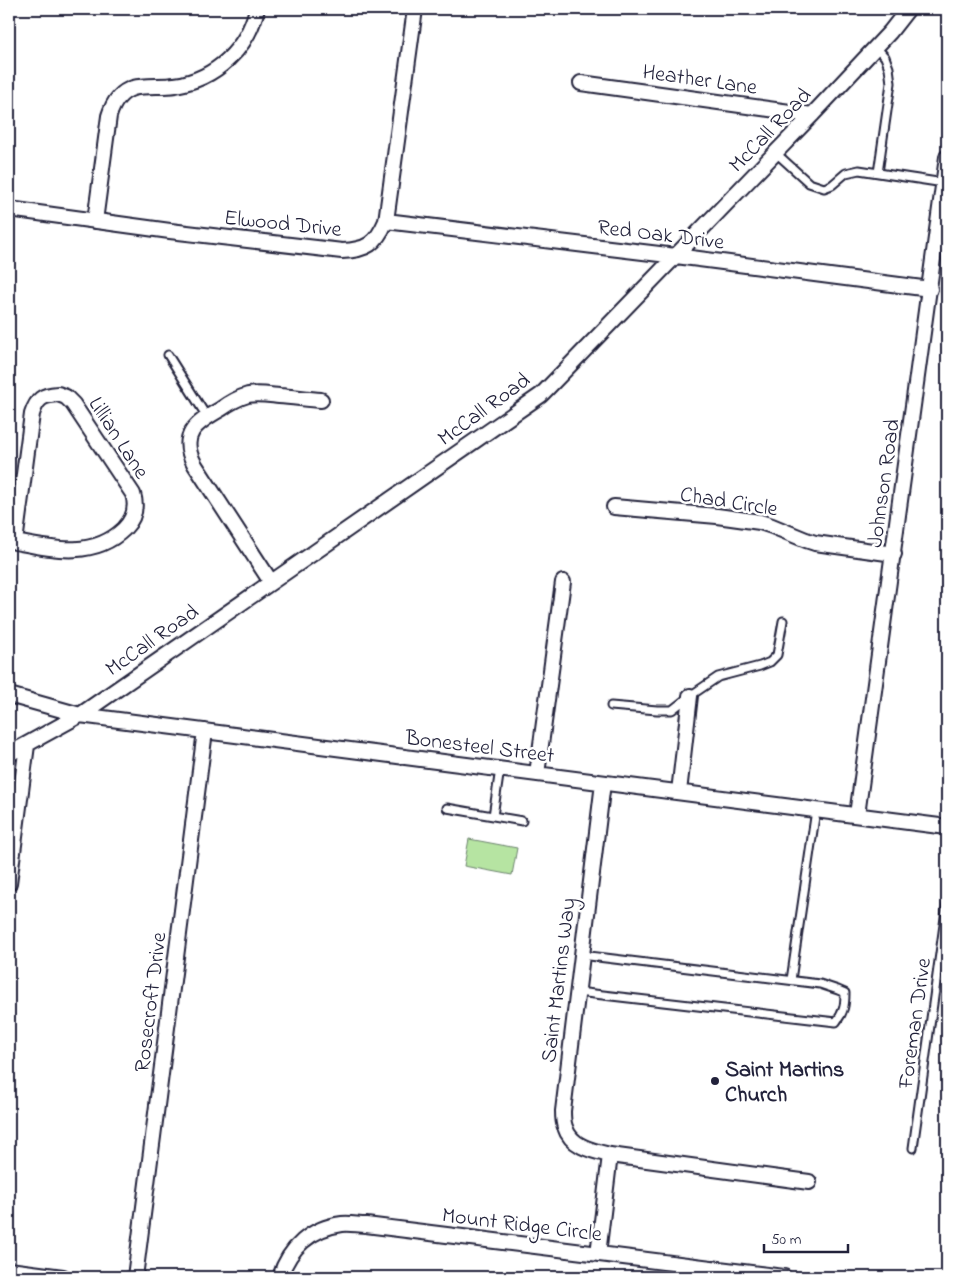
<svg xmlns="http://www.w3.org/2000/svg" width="956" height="1286" viewBox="0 0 956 1286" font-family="'Indie Flower',sans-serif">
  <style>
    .green { fill: #b6e4a2; stroke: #6c836e }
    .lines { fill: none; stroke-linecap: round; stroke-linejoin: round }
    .lane-casing { stroke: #22223b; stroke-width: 11 }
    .street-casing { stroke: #22223b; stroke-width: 18 }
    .lane { stroke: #fff; stroke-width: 7 }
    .street { stroke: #fff; stroke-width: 14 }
    .poi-dot { fill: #22223b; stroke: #fff; stroke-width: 2 }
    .labels { text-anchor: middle; stroke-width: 5; stroke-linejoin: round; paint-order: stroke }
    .street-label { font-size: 22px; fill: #22223b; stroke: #fff }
    .poi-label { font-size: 22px; font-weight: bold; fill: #22223b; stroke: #fff; text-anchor: start }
  </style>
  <rect width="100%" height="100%" fill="#fff"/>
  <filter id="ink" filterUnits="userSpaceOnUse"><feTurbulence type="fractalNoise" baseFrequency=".02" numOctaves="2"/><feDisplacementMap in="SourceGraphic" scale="10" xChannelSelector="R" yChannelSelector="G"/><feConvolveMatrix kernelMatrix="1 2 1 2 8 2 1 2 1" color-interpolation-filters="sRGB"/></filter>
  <g filter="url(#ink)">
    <path class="green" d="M469 839 517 848 512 875 464 866Z"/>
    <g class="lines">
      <defs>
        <path id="lane" d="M876 47 885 57 889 68 891 83 878 173
          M776 153 809 183 824 188 832 185 846 173 859 170 944 183
          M168 355 207 417
          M611 706 657 710H672L690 696 718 677 760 666 770 662 777 655 783 621
          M447 808 522 821
          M493 816 500 769
          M791 980 816 810
          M577 992 836 1022C844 1012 845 1005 845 993L838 990 820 984 581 955
          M913 1148 947 903"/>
        <path id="street" d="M581 83 812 115
          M9 209 170 231 342 251C367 250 376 244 386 221L415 9
          M95 221 109 116C113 103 120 92 133 88 146 85 162 87 175 85 216 79 247 49 257 9
          M386 221 676 256 930 289
          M58 394 66 397 73 404 133 494C137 507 134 519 124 529 93 559 52 549 15 542L32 414C37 399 42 395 58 394Z
          M614 507 717 516 760 522 772 526 806 540 815 543 894 554
          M271 582 195 465C178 435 196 423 221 409 229 403 238 398 248 395 258 393 269 395 279 396 293 397 307 399 321 400
          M9 695 80 715 947 827
          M9 754 80 715 541 395 812 115 890 32 908 9
          M537 774 563 582
          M603 783 563 1111C563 1116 563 1122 565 1127 571 1147 593 1151 610 1155L809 1182
          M679 792 690 696
          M857 815 947 157
          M9 883 27 745
          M598 1254 610 1155
          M9 1270 63 1277
          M135 1277 205 731
          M280 1277C289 1248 311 1228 342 1224 350 1223 358 1225 366 1225L784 1277"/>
      </defs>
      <use href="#lane" class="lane-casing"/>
      <use href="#street" class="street-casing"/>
      <use href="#lane" class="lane"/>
      <use href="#street" class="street"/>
    </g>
  </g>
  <circle class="poi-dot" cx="715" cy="1081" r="5"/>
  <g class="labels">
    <g class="street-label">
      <text transform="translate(700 78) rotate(8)" y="8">Heather Lane</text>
      <text transform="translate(769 129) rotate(-46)" y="8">McCall Road</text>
      <text transform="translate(283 222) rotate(6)" y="8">Elwood Drive</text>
      <text transform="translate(661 233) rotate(7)" y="8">Red Oak Drive</text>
      <text transform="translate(483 408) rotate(-36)" y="8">McCall Road</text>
      <text transform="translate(120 437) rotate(57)" y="8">Lillian Lane</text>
      <text transform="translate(882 483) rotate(-82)" y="8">Johnson Road</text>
      <text transform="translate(729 500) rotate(9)" y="8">Chad Circle</text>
      <text transform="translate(151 639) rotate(-35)" y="8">McCall Road</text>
      <text transform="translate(480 745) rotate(7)" y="8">Bonesteel Street</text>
      <text transform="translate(557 980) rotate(-83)" y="8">Saint Martins Way</text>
      <text transform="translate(149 1002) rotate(-83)" y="8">Rosecroft Drive</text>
      <text transform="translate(913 1023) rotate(-82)" y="8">Foreman Drive</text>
      <text transform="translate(522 1223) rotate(7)" y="8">Mount Ridge Circle</text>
    </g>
    <g class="poi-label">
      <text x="725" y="1076">Saint Martins<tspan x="725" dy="25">Church</tspan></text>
    </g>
  </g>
  <rect width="956" height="1286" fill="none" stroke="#fff" stroke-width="30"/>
  <rect x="15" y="15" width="926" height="1256" fill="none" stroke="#22223b" stroke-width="2" filter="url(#ink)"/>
  <path d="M764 1244v8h84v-8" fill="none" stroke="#22223b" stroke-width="2.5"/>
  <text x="771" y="1244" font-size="15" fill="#22223b" stroke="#ffffff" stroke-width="4" paint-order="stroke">50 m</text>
</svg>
